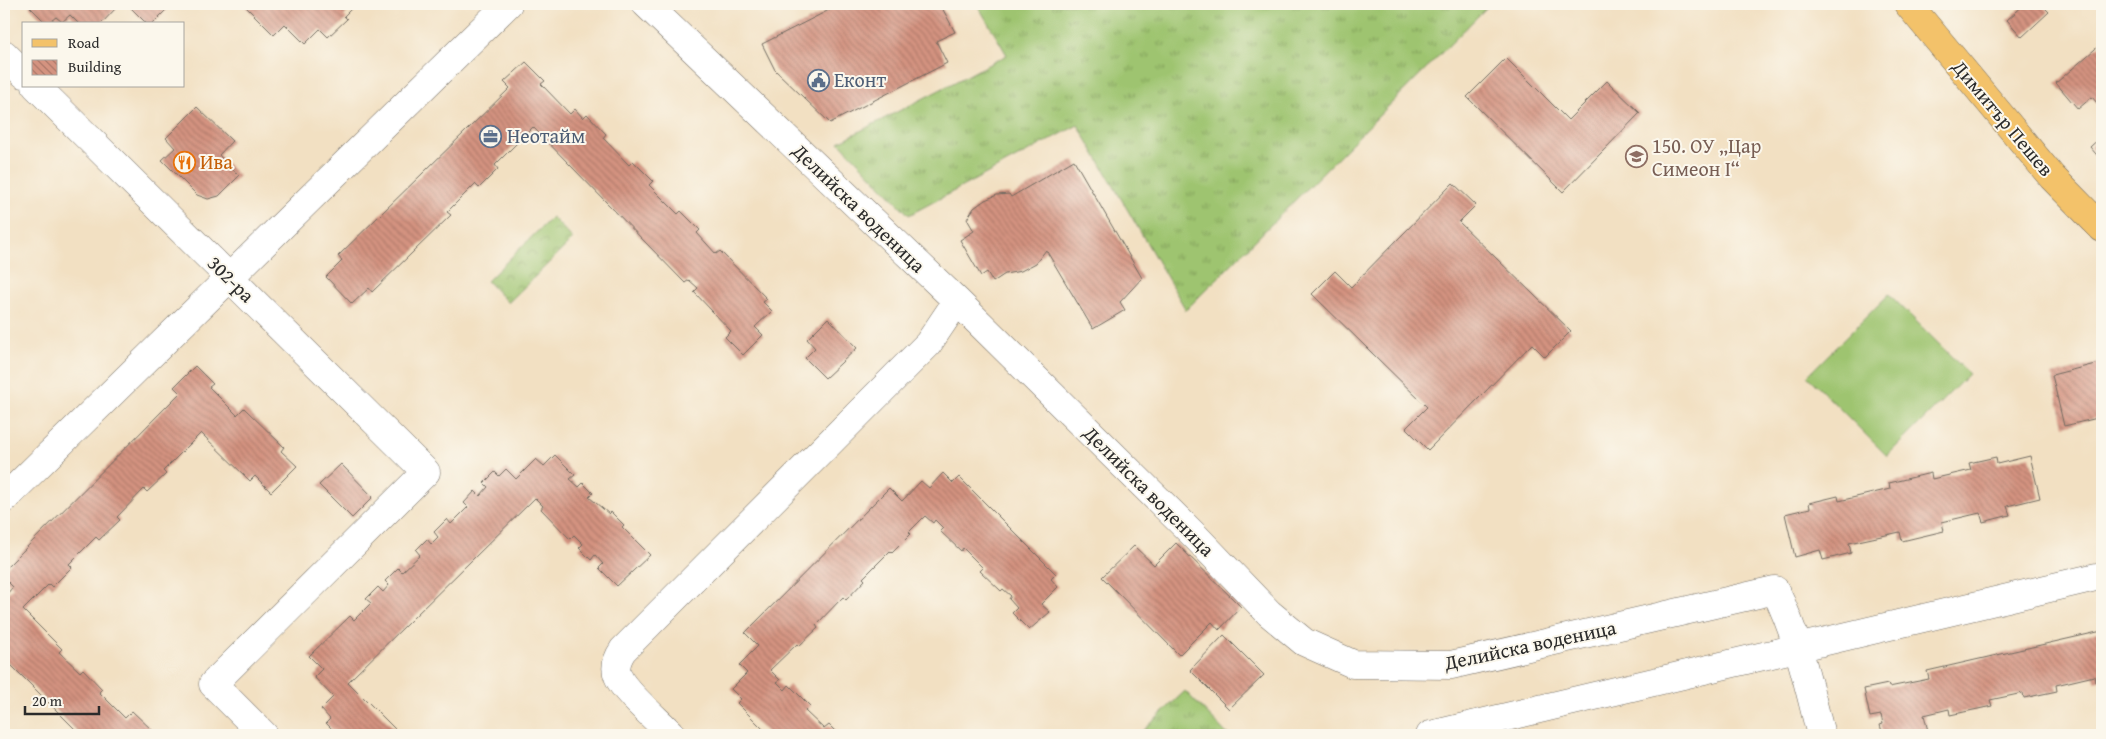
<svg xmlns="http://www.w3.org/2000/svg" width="2106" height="739" viewBox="0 0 2106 739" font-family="'Gentium Book Plus',serif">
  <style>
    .grass { fill: url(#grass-tufts); stroke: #64784d }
    .park { fill: url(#park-crowns); stroke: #64784d }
    .garden { fill: #9ec46f; stroke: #64784d }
    .building { fill: url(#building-back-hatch) }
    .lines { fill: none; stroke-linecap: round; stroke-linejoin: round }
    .minor-casing { stroke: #716a60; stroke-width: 29 }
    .major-casing { stroke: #716a60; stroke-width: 29 }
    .minor { stroke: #fff; stroke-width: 28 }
    .major { stroke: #f3c26a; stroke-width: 28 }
    .labels { text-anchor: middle; stroke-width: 4; stroke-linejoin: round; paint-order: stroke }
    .service-label { font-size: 20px; fill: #4e5e75; stroke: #fbf7ec; text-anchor: start }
    .street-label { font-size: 20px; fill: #2b2b2b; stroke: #fbf7ec }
    .education-label { font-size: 20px; fill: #785e54; stroke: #fbf7ec; text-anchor: start }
    .food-label { font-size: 20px; fill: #c56008; stroke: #fbf7ec; text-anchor: start }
  </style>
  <defs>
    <pattern id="grass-tufts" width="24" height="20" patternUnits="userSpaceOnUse" patternTransform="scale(1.25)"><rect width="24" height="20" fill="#9ec46f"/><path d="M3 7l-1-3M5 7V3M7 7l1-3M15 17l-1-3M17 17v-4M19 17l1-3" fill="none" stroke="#819f5b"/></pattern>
    <pattern id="park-crowns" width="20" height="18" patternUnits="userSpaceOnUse" patternTransform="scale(1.25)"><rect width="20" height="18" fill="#9ec46f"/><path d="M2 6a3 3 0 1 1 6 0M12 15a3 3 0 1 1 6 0" fill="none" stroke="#819f5b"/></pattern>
    <pattern id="building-back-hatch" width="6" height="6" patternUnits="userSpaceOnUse" patternTransform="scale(1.25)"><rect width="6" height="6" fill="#d49380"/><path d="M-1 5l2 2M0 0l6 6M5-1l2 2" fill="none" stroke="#ac7869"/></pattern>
  </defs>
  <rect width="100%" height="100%" fill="#fbf7ec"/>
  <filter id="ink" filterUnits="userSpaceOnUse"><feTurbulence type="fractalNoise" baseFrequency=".02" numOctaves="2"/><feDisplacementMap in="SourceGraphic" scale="10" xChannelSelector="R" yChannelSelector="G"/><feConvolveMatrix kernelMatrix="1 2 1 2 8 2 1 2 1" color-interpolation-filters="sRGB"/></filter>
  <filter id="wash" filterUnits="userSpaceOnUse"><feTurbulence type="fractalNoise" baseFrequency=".0096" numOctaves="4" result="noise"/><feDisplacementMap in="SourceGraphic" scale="20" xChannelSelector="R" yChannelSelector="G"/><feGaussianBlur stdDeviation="1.12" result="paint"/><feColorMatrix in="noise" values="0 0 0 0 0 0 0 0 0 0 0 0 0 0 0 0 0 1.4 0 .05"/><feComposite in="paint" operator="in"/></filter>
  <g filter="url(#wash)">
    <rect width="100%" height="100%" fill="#f2e0c2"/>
    <path class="grass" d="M977 4H1490L1186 310 1078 125 909 215 839 142 1007 55Z
      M1185 691 1228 735H1139Z"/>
    <path class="park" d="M552 217 573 239 508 303 487 281Z"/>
    <path class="garden" d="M1889 294 1969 374 1887 456 1807 376Z"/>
    <g id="blocks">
      <path class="building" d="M32 4H111L116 8 101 24H79L70 15 62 22 56 17 47 24 29 6Z
        M127 4H167L170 6 152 24H147Z
        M243 4H356L344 16 347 19 328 37 320 29 305 44 285 24 274 35Z
        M841 4H940L955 32 936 41 947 63 830 123 775 70 762 44Z
        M2025 4H2041L2049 12 2022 37 2007 20Z
        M2102 43V109L2092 97 2078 109 2056 83Z
        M1506 58 1568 120 1607 81 1640 113 1563 192 1467 97Z
        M526 62 545 81 541 84 570 114 575 109 583 118 587 114 606 134 603 138 629 165 633 161 653 181 649 185 678 214 681 211 700 230 697 233 716 254 720 251 767 299 763 302 772 311 755 327 763 335 743 355 725 337 731 331 694 292 698 288 689 280 685 283 533 127 495 165 498 169 479 188 475 184 447 212 451 215 372 292 369 288 352 304 326 277 342 261 338 256 510 88 504 82Z
        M197 107 232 141 219 155 239 176 219 196 208 199 197 195 162 160 175 148 166 138Z
        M2102 136V161L2090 147Z
        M1074 160 1142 278 1120 302 1125 310 1093 329 1046 250 1036 263 1021 271 1005 274 993 282 987 272 981 276 960 240 974 231 967 219 974 208 985 200 997 195 1009 194 1011 197Z
        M1453 183 1476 205 1459 222 1571 331 1545 357 1532 344 1428 450 1406 428 1427 407 1312 294 1335 271 1351 287Z
        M828 318 857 348 825 378 805 358 815 348 807 339Z
        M2099 363 2102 378V417L2064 426 2052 375Z
        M195 366 213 384 209 387 237 415 244 408 284 447 281 451 297 466 271 492 255 476 250 481 201 433 163 471 166 474 147 492 144 489 117 517 120 520 99 540 96 537 69 564 72 567 52 587 49 584 23 610 62 649 59 652 80 672 83 669 102 689 99 692 125 718 132 711 153 731 149 735H81L4 658V597L13 587 4 578V570L180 393 174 387Z
        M555 455 575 475 570 479 579 487 583 483 593 493 589 497 609 514 611 512 624 525 622 527 650 555 617 586 599 568 603 564 595 555 591 560 579 548 583 544 574 535 570 539 541 509 543 506 535 498 348 682 401 735H346L342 731 338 735 326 723 330 719 321 709 333 697 314 677 322 669 309 656 350 616 354 620 371 603 366 599 378 587 383 592 389 585 385 581 398 568 402 572 420 555 416 550 427 539 431 544 438 537 434 532 447 519 451 524 468 507 464 503 475 491 480 496 488 487 484 483 495 472 499 476 506 469 516 479 536 459 544 466Z
        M2030 456 2040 498 2007 506 2010 515 1983 522 1980 513 1942 522 1944 531 1902 541 1900 532 1849 543 1851 553 1823 560 1820 550 1795 557 1785 514 1810 508 1809 503 1838 496 1839 501 1890 489 1889 483 1931 473 1932 479 1971 470 1969 463 1996 457 1997 464Z
        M341 464 373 497 352 518 319 485Z
        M943 473 953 483 959 477 1056 574 1051 579 1058 587 1041 604 1050 612 1029 630 1012 613 1017 608 1009 599 1011 596 1003 589 1001 591 980 571 983 568 963 548 961 551 940 531 943 528 935 520 933 523 925 516 909 532 911 534 892 553 890 551 863 578 865 580 846 600 843 597 816 625 818 628 799 646 797 644 770 670 780 680 777 682 785 690 789 685 810 706 805 711 824 729 829 725 839 735H769L737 703 741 699 731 689 747 673 739 665 758 646 745 633 889 488 902 501 921 481 929 488Z
        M1176 543 1241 607 1219 630 1212 622 1179 655 1102 577 1134 546 1154 565Z
        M2102 631V680L2095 682 2094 676 2056 685 2057 691 2024 698 2023 693 1990 700 1992 706 1950 715 1949 709 1924 715 1929 735H1883L1880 725 1883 724 1881 715 1870 717 1864 689 1888 684 1889 687 1929 679 1927 671Z
        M1224 635 1264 675 1229 709 1190 670Z"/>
    </g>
  </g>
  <g filter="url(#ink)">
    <use href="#blocks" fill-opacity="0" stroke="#716a60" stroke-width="1"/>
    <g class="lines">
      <defs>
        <path id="minor" d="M646 4 957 301 1196 537 1269 613 1304 642 1353 664 1451 665 1775 590C1798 636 1808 685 1821 735
          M4 54 24 74
          M36 86 426 472 213 684 264 735
          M4 499 508 4
          M672 735C660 722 623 691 618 676 614 667 617 659 623 650L928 344 957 301
          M1430 735 2096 577"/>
        <path id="major" d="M1908 4 2052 177 2102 228"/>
      </defs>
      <use href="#minor" class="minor-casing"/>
      <use href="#major" class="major-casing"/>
      <use href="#minor" class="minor"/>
      <use href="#major" class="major"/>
    </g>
  </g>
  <defs>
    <symbol id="civic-ring" viewBox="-11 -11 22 22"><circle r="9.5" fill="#fbf7ec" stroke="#5c6f8a" stroke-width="1.5"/><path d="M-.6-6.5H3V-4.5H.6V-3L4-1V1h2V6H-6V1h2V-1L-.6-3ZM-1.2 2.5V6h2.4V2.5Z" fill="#5c6f8a"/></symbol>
    <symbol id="office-ring" viewBox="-11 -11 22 22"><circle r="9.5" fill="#fbf7ec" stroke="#5c6f8a" stroke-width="1.5"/><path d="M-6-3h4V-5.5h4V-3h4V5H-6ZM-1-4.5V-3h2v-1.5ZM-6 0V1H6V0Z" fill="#5c6f8a"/></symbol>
    <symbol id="school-ring" viewBox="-11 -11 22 22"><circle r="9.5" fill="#fbf7ec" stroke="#8d6e63" stroke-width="1.5"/><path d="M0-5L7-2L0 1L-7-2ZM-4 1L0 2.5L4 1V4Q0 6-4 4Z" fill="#8d6e63"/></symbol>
    <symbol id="restaurant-ring" viewBox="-11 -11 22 22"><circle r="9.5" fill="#fbf7ec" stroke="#e8710a" stroke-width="1.5"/><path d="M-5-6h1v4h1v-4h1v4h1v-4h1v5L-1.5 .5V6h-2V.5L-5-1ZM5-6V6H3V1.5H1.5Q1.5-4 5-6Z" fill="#e8710a"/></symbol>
  </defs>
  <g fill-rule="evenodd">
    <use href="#civic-ring" x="806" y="68" width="25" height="25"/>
    <use href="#office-ring" x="478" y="124" width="25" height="25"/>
    <use href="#school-ring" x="1624" y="144" width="25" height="25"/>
    <use href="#restaurant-ring" x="172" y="150" width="25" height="25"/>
  </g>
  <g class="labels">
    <g class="service-label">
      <text x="834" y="87">Еконт</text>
      <text x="507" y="143">Неотайм</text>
    </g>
    <g class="street-label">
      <text transform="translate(2003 118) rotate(50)" y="7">Димитър Пешев</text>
      <text transform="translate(859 208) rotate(44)" y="7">Делийска воденица</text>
      <text transform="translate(231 279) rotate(45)" y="7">302-ра</text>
      <text transform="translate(1149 491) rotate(45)" y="7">Делийска воденица</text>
      <text transform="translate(1530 645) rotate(-12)" y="7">Делийска воденица</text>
    </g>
    <g class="education-label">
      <text x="1652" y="153">150. ОУ „Цар<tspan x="1652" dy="23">Симеон I“</tspan></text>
    </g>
    <g class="food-label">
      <text x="200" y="169">Ива</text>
    </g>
  </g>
  <rect width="2106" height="739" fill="none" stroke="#fbf7ec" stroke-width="20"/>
  <rect x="22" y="22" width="162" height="65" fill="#fbf7ec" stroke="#a8a59f"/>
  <rect x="32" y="39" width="25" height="8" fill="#f3c26a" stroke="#a8a59f"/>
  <text x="68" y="48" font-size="15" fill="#2b2b2b">Road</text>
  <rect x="32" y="60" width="25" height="15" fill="url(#building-back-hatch)" stroke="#a8a59f"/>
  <text x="68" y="72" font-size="15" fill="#2b2b2b">Building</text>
  <path d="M25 706v8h74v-8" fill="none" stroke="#2b2b2b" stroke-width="2.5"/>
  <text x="32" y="706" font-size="15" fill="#2b2b2b" stroke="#fbf7ec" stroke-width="4" paint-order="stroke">20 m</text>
</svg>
